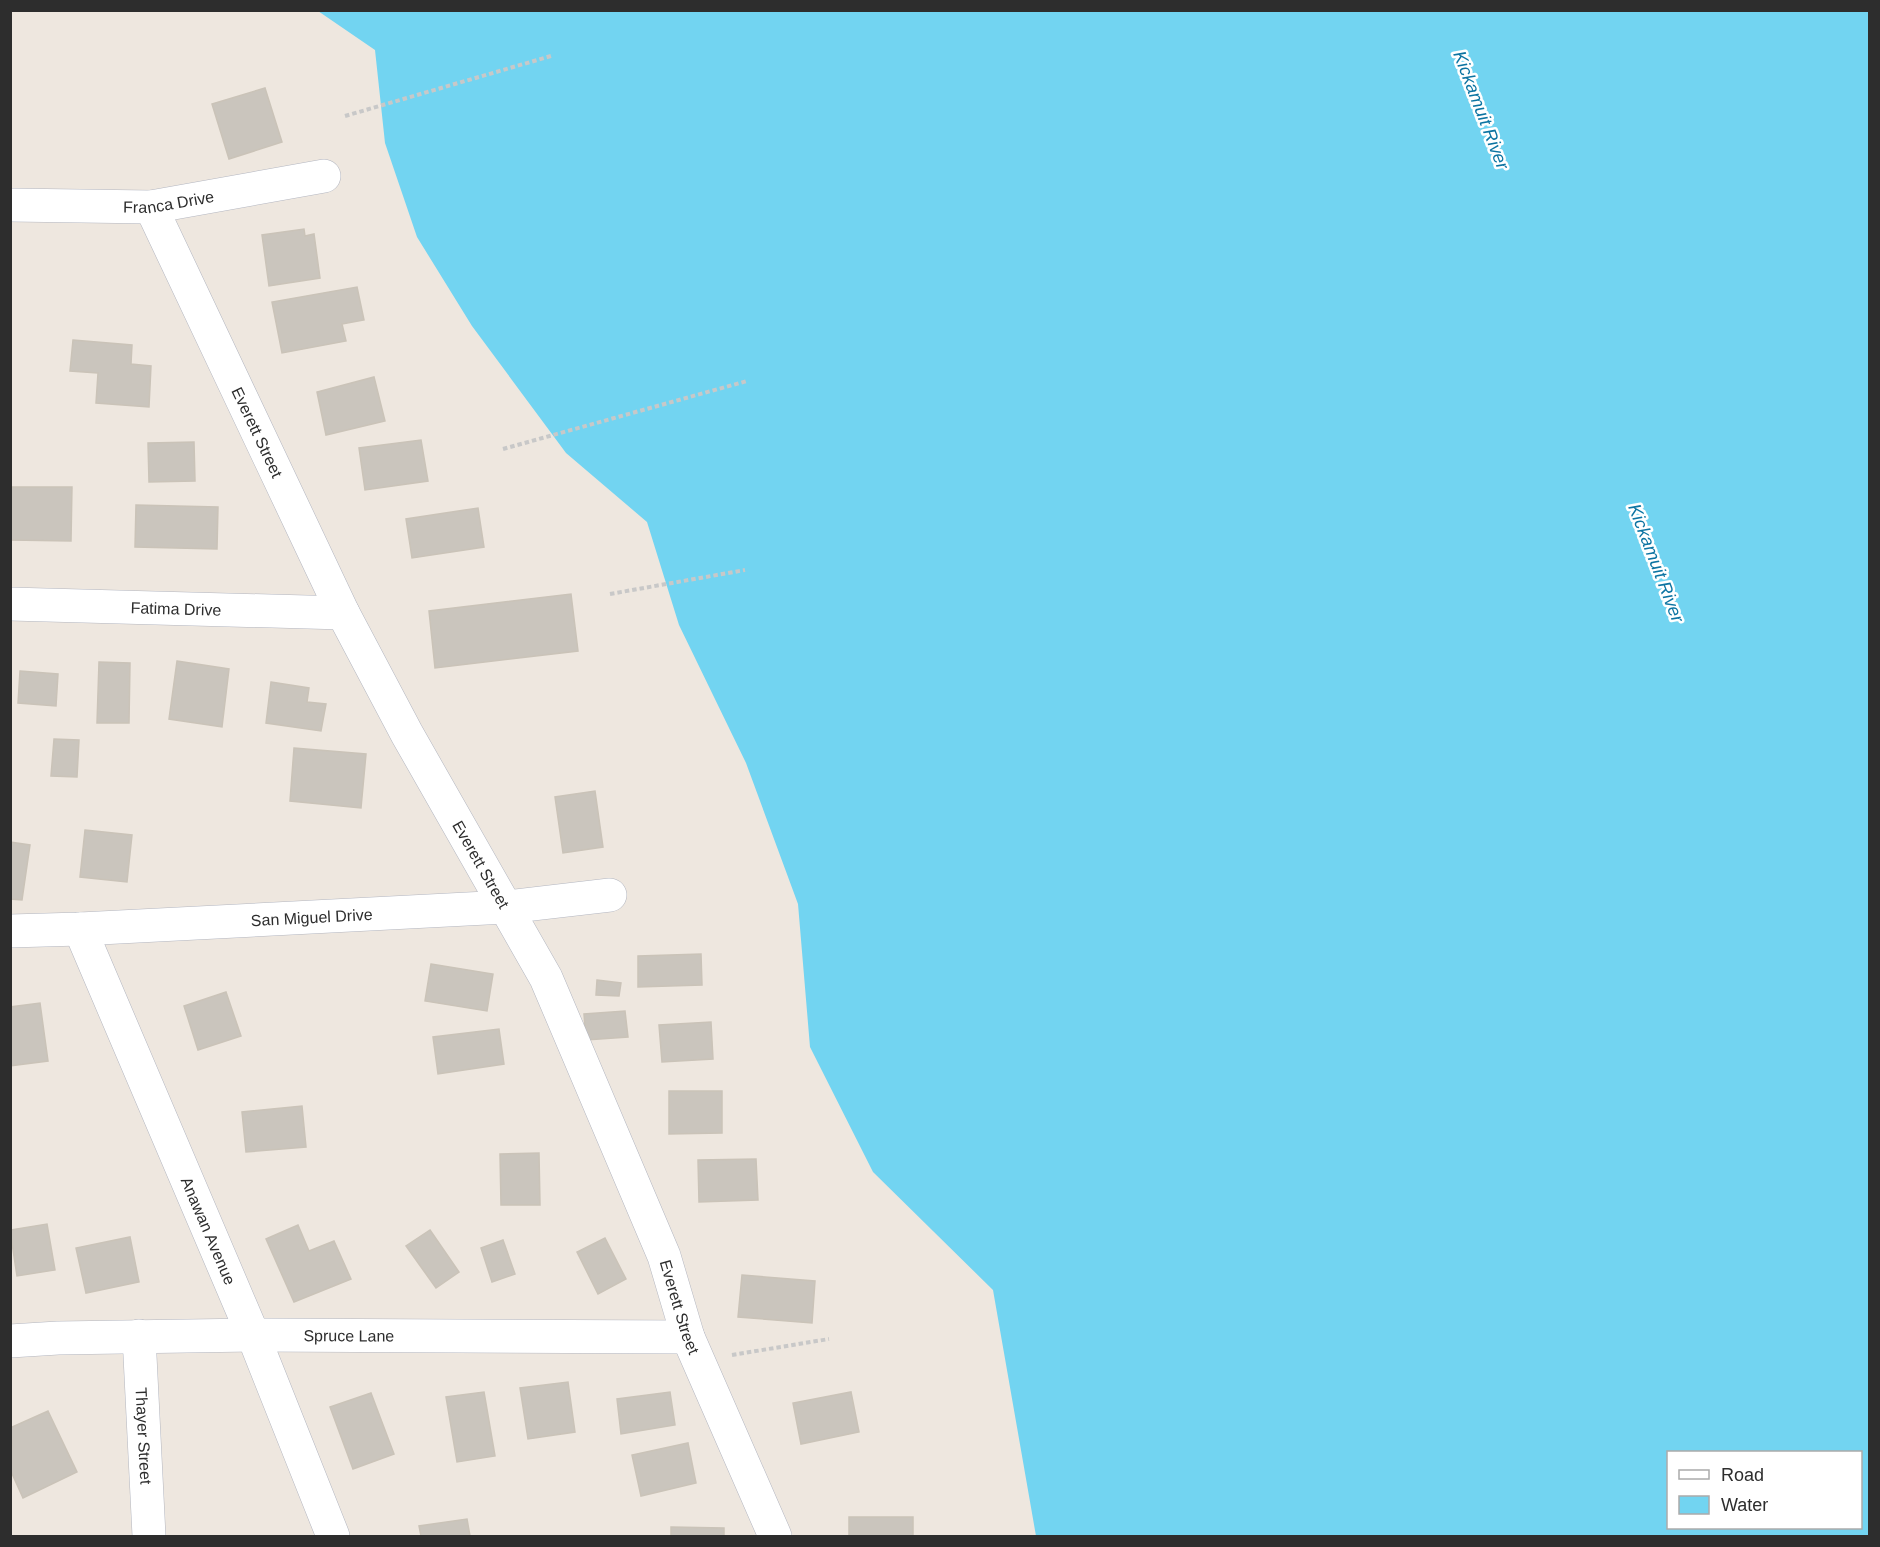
<svg xmlns="http://www.w3.org/2000/svg" width="1880" height="1547" viewBox="0 0 1880 1547" font-family="Arial,sans-serif">
  <style>
    .water { fill: #72d4f1; fill-rule: evenodd }
    .building { fill: #cac5bd; stroke: #cac3b8; stroke-width: 1.5 }
    .lines { fill: none; stroke-linecap: round; stroke-linejoin: round }
    .minor-casing { stroke: #b3b6c0; stroke-width: 34 }
    .tertiary-casing { stroke: #b3b6c0; stroke-width: 34 }
    .path { stroke: #c8c8c8; stroke-width: 4; stroke-dasharray: 4.5 3; stroke-linecap: butt }
    .minor { stroke: #fff; stroke-width: 33 }
    .tertiary { stroke: #fff; stroke-width: 33 }
    .labels { text-anchor: middle; stroke-width: 5; stroke-linejoin: round; paint-order: stroke }
    .street-label { font-size: 16px; fill: #2d2d2d; stroke: #fff }
    .water-label { font-size: 18px; font-style: italic; fill: #0c74a2; stroke: #fff }
  </style>
  <rect width="100%" height="100%" fill="#eee7df"/>
  <path class="water" d="M318 11H1869V1536H1036L993 1290 873 1172 810 1047 798 904 746 763 679 625 647 522 566 453 472 326 417 237 385 143 375 50ZM1668 1452H1860V1528H1668Z"/>
  <path class="building" d="M265 88 282 142 229 159 212 104Z
    M304 229 305 236 314 234 320 278 269 286 262 235Z
    M357 287 364 320 342 324 346 341 282 353 272 302Z
    M73 340 132 345 131 364 151 366 149 407 96 403 98 373 70 371Z
    M374 377 385 421 326 435 317 392Z
    M421 440 428 481 365 490 359 448Z
    M194 442 195 481 149 482 148 443Z
    M10 487H72L71 541 10 540Z
    M136 505 218 507 217 549 135 547Z
    M478 508 484 547 412 558 406 519Z
    M571 594 578 651 435 668 429 611Z
    M177 661 229 669 222 727 169 719Z
    M99 662 130 663 129 723H97Z
    M20 671 58 674 56 706 18 703Z
    M271 682 309 688 307 702 326 704 321 731 266 723Z
    M54 739 79 740 77 777 51 776Z
    M294 748 366 754 361 808 290 801Z
    M595 791 603 847 563 853 555 797Z
    M85 830 132 835 127 882 80 877Z
    M10 842 30 845 22 900 10 899Z
    M701 954 702 985 638 987V956Z
    M431 964 493 974 487 1011 425 1001Z
    M597 980 621 983 619 996 596 995Z
    M226 992 241 1036 198 1050 184 1006Z
    M40 1003 48 1061 10 1066V1007Z
    M625 1011 628 1037 586 1040 584 1014Z
    M711 1022 713 1059 662 1062 659 1025Z
    M499 1029 504 1064 438 1074 433 1037Z
    M669 1091H722V1133L669 1134Z
    M302 1106 306 1147 246 1152 242 1112Z
    M539 1153 540 1205H501L500 1154Z
    M756 1159 758 1200 699 1202 698 1160Z
    M47 1224 55 1270 17 1276 10 1230Z
    M298 1225 309 1251 334 1241 351 1279 294 1302 266 1239Z
    M430 1230 459 1272 436 1288 406 1246Z
    M130 1237 139 1282 86 1293 76 1248Z
    M605 1238 626 1279 598 1294 577 1252Z
    M503 1240 515 1274 492 1282 481 1248Z
    M742 1275 815 1281 812 1323 738 1317Z
    M568 1382 575 1432 528 1439 520 1388Z
    M484 1392 495 1456 457 1462 446 1397Z
    M670 1392 675 1425 621 1434 617 1399Z
    M851 1392 859 1432 801 1444 793 1403Z
    M371 1393 394 1454 353 1469 330 1407Z
    M48 1411 77 1472 23 1498 10 1469 12 1443 10 1428Z
    M688 1443 696 1483 641 1496 632 1455Z
    M849 1517H913V1536H849Z
    M467 1519 470 1536H421L419 1526Z
    M671 1527 724 1528V1536H671Z"/>
  <g class="lines">
    <defs>
      <g id="minor">
        <path id="s1" d="M10 205 151 207 324 176"/>
        <path id="s2" d="M151 207 343 613"/>
        <path id="s3" d="M80 929 253 1335 333 1536"/>
        <path id="s4" d="M10 931 80 929 506 907 610 895"/>
        <path id="s5" d="M139 1336 149 1536"/>
        <path id="s6" d="M10 1341 58 1338 253 1335 688 1337"/>
      </g>
      <g id="tertiary">
        <path id="s7" d="M10 604 343 613 407 734 546 978 664 1256 688 1337 775 1536"/>
      </g>
    </defs>
    <use href="#minor" class="minor-casing"/>
    <use href="#tertiary" class="tertiary-casing"/>
    <path class="path" d="M345 116 551 56
      M503 449 747 381
      M610 594 745 570
      M732 1355 829 1339"/>
    <use href="#minor" class="minor"/>
    <use href="#tertiary" class="tertiary"/>
  </g>
  <g class="labels">
    <g class="street-label">
      <text dy="6" stroke="none"><textPath href="#s1" startOffset="159">Franca Drive</textPath></text>
      <text dy="6" stroke="none"><textPath href="#s2" startOffset="249">Everett Street</textPath></text>
      <text dy="6" stroke="none"><textPath href="#s7" startOffset="166">Fatima Drive</textPath></text>
      <text dy="6" stroke="none"><textPath href="#s7" startOffset="620">Everett Street</textPath></text>
      <text dy="6" stroke="none"><textPath href="#s4" startOffset="302">San Miguel Drive</textPath></text>
      <text dy="6" stroke="none"><textPath href="#s3" startOffset="328">Anawan Avenue</textPath></text>
      <text dy="6" stroke="none"><textPath href="#s7" startOffset="1106">Everett Street</textPath></text>
      <text dy="6" stroke="none"><textPath href="#s6" startOffset="339">Spruce Lane</textPath></text>
      <text dy="6" stroke="none"><textPath href="#s5" startOffset="100">Thayer Street</textPath></text>
    </g>
    <g class="water-label">
      <text transform="translate(1481 110) rotate(69)" y="6">Kickamuit River</text>
      <text transform="translate(1656 563) rotate(69)" y="6">Kickamuit River</text>
    </g>
  </g>
  <rect width="1880" height="1547" fill="none" stroke="#2d2d2d" stroke-width="24"/>
  <rect x="1667" y="1451" width="195" height="78" fill="#ffffff" stroke="#ababab" stroke-width="1.5"/>
  <rect x="1679" y="1470" width="30" height="9" fill="#ffffff" stroke="#ababab" stroke-width="1.5"/>
  <text x="1721" y="1481" font-size="18" fill="#2d2d2d">Road</text>
  <rect x="1679" y="1496" width="30" height="18" fill="#72d4f1" stroke="#ababab" stroke-width="1.5"/>
  <text x="1721" y="1511" font-size="18" fill="#2d2d2d">Water</text>
</svg>
